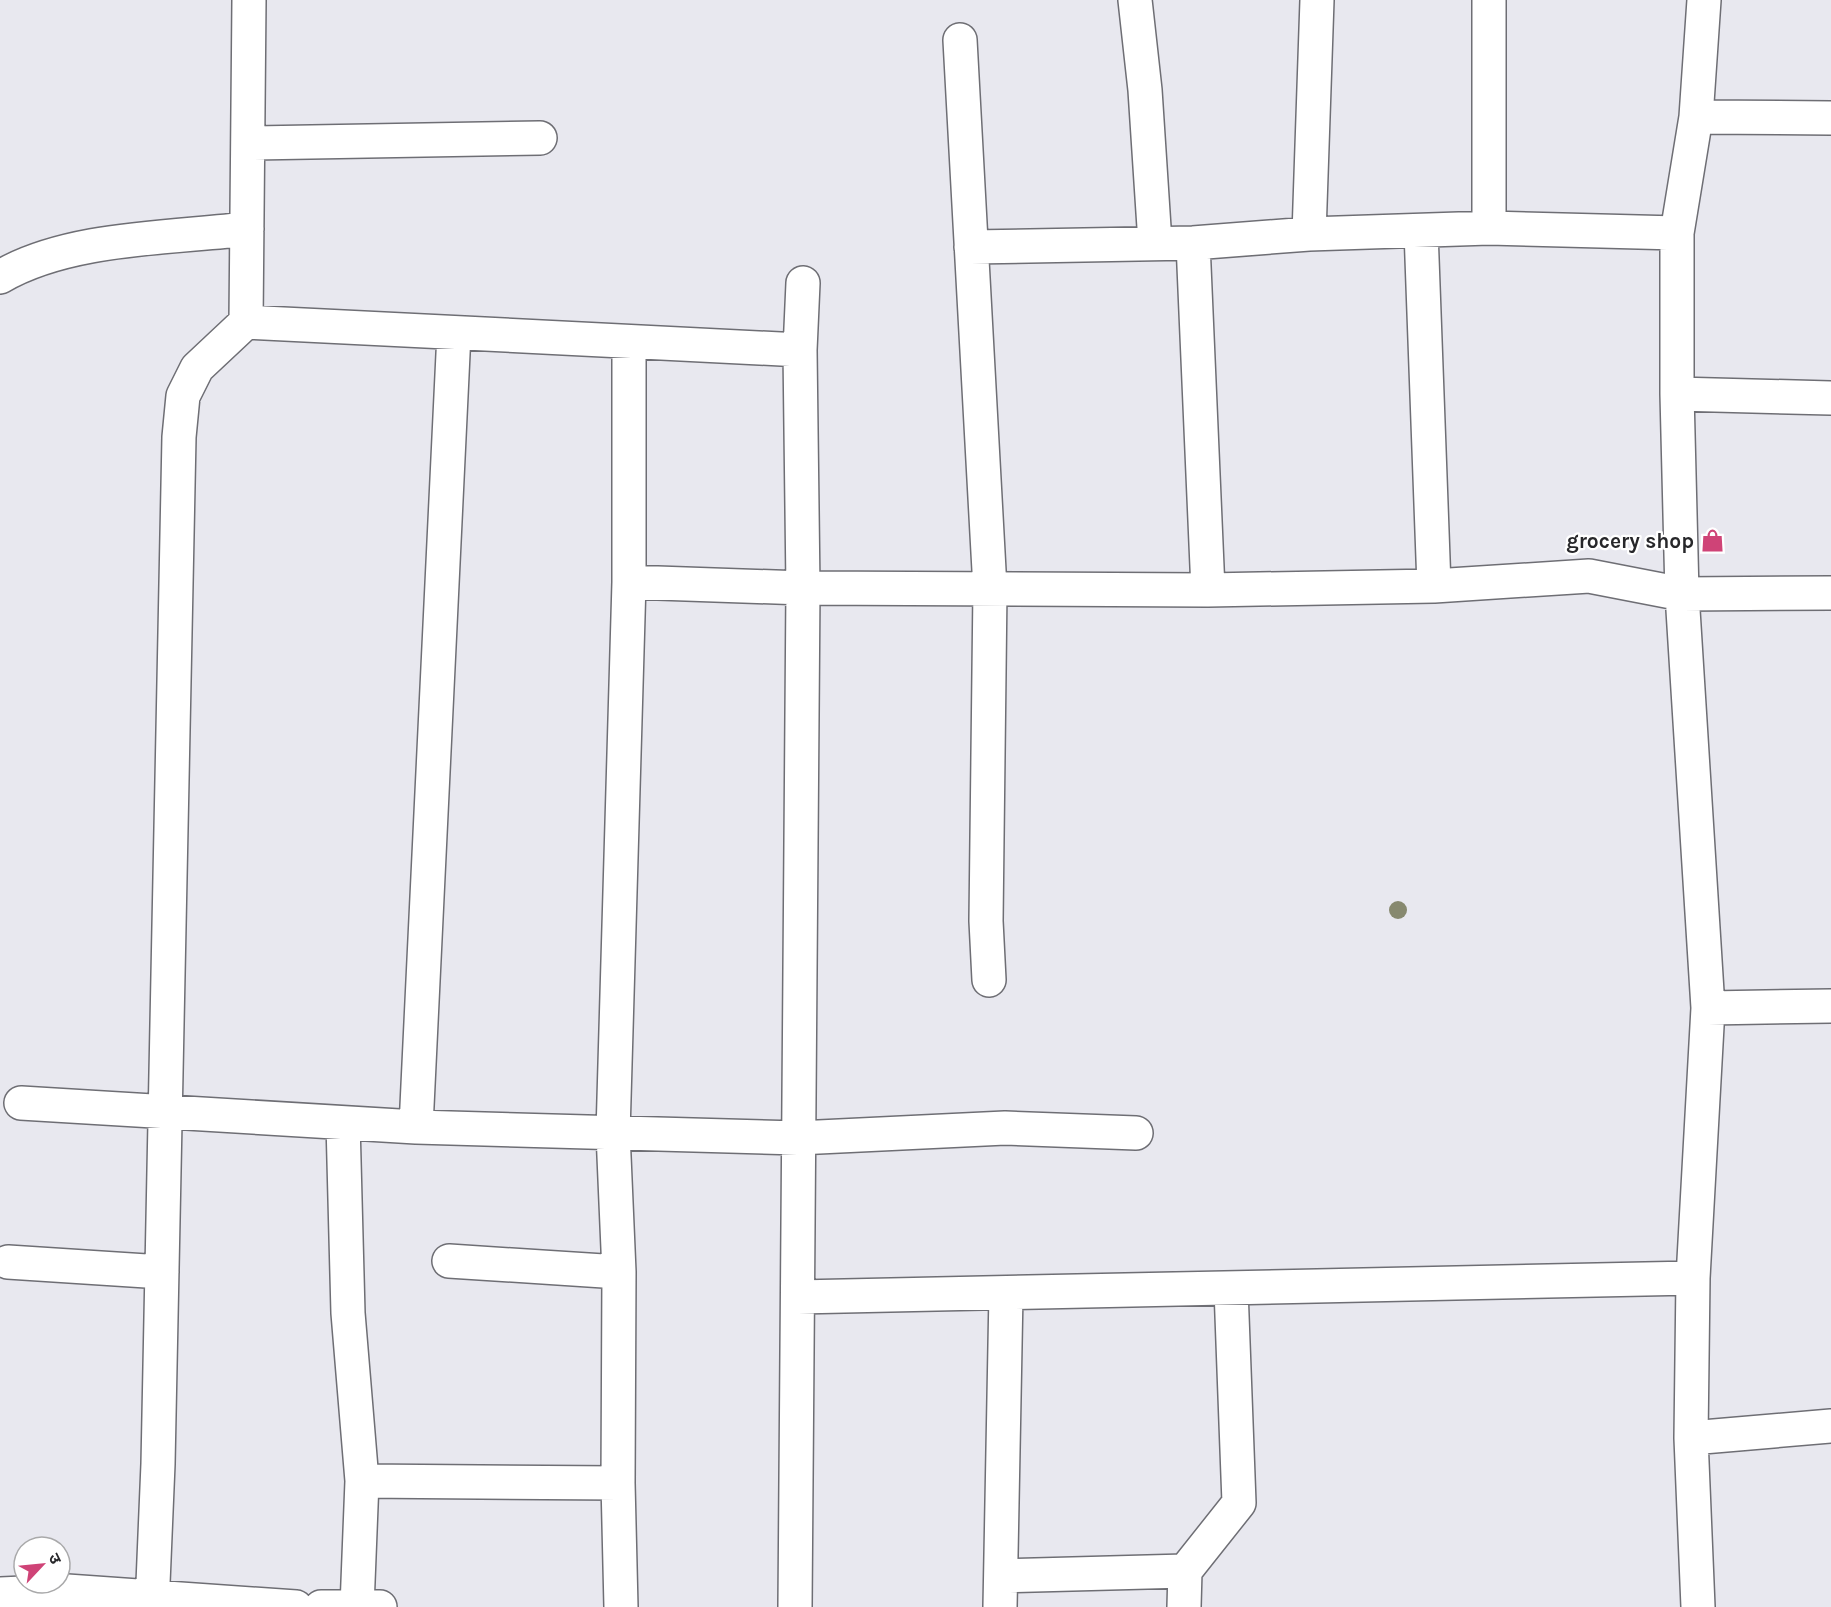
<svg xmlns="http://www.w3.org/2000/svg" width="1831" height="1607" viewBox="0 0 1831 1607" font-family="Karla,'Noto Sans Devanagari',sans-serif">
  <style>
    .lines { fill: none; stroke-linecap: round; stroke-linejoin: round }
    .minor-casing { stroke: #6e6e74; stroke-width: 36 }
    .minor { stroke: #fff; stroke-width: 33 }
    .tree { fill: #87896f }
    .labels { text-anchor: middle; stroke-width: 4.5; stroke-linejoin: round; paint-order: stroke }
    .poi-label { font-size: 21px; font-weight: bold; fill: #27272a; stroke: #fff; text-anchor: end }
  </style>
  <rect width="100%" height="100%" fill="#e8e8ef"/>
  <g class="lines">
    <defs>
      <path id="minor" d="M249 0 246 322 800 350
        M1135 0 1145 90 1155 243
        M960 40 990 589 986 921 989 980
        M1696 117 1831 118
        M248 143 540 138
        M1489 228V0
        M1421 231 1434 586
        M1309 234 1317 0
        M1193 243 1208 590
        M971 247 1193 243 1309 234 1489 228 1677 233
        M0 277C68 237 170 238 247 229
        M1677 394 1831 398
        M629 582 803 588 1208 590 1434 586 1589 576 1682 594 1831 593
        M1708 1008 1831 1006
        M21 1103 416 1127 798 1138 1005 1128 1136 1133
        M343 1123 348 1313 362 1481 618 1483
        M416 1127 454 333
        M449 1261 619 1272
        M8 1262 162 1272
        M798 1297 1693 1278
        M1691 1438 1831 1426
        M1001 1576 1185 1571
        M0 1594 67 1591 296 1607
        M152 1607 158 1464 179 437 183 396 197 368 246 322
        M321 1607H380
        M357 1607 362 1481
        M621 1607 618 1483 619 1272 613 1133 629 582V342
        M795 1607 803 588 800 350 803 283
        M1000 1607 1006 1293
        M1184 1607 1185 1571 1239 1503 1231 1289
        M1698 1607 1691 1438 1693 1278 1708 1008 1682 594 1677 394V233L1696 117 1704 0"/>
    </defs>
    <use href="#minor" class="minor-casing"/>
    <use href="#minor" class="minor"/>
  </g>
  <circle class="tree" cx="1398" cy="910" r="9"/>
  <defs>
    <symbol id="shop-bare" viewBox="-9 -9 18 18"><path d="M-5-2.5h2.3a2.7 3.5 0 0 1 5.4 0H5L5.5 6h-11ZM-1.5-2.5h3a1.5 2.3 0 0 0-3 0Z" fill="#cf4377" stroke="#fff" stroke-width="2.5" paint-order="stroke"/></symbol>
  </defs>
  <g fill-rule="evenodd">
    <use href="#shop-bare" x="1696" y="524" width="33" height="33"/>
  </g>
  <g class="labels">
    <g class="poi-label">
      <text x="1694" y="548">grocery shop</text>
    </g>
  </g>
  <g transform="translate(42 1565) rotate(64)"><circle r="28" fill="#ffffff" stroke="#a9a9aa" stroke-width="1.5"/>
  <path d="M0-4.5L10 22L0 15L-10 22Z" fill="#cf4377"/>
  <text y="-9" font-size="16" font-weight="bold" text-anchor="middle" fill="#27272a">उ</text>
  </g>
</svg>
